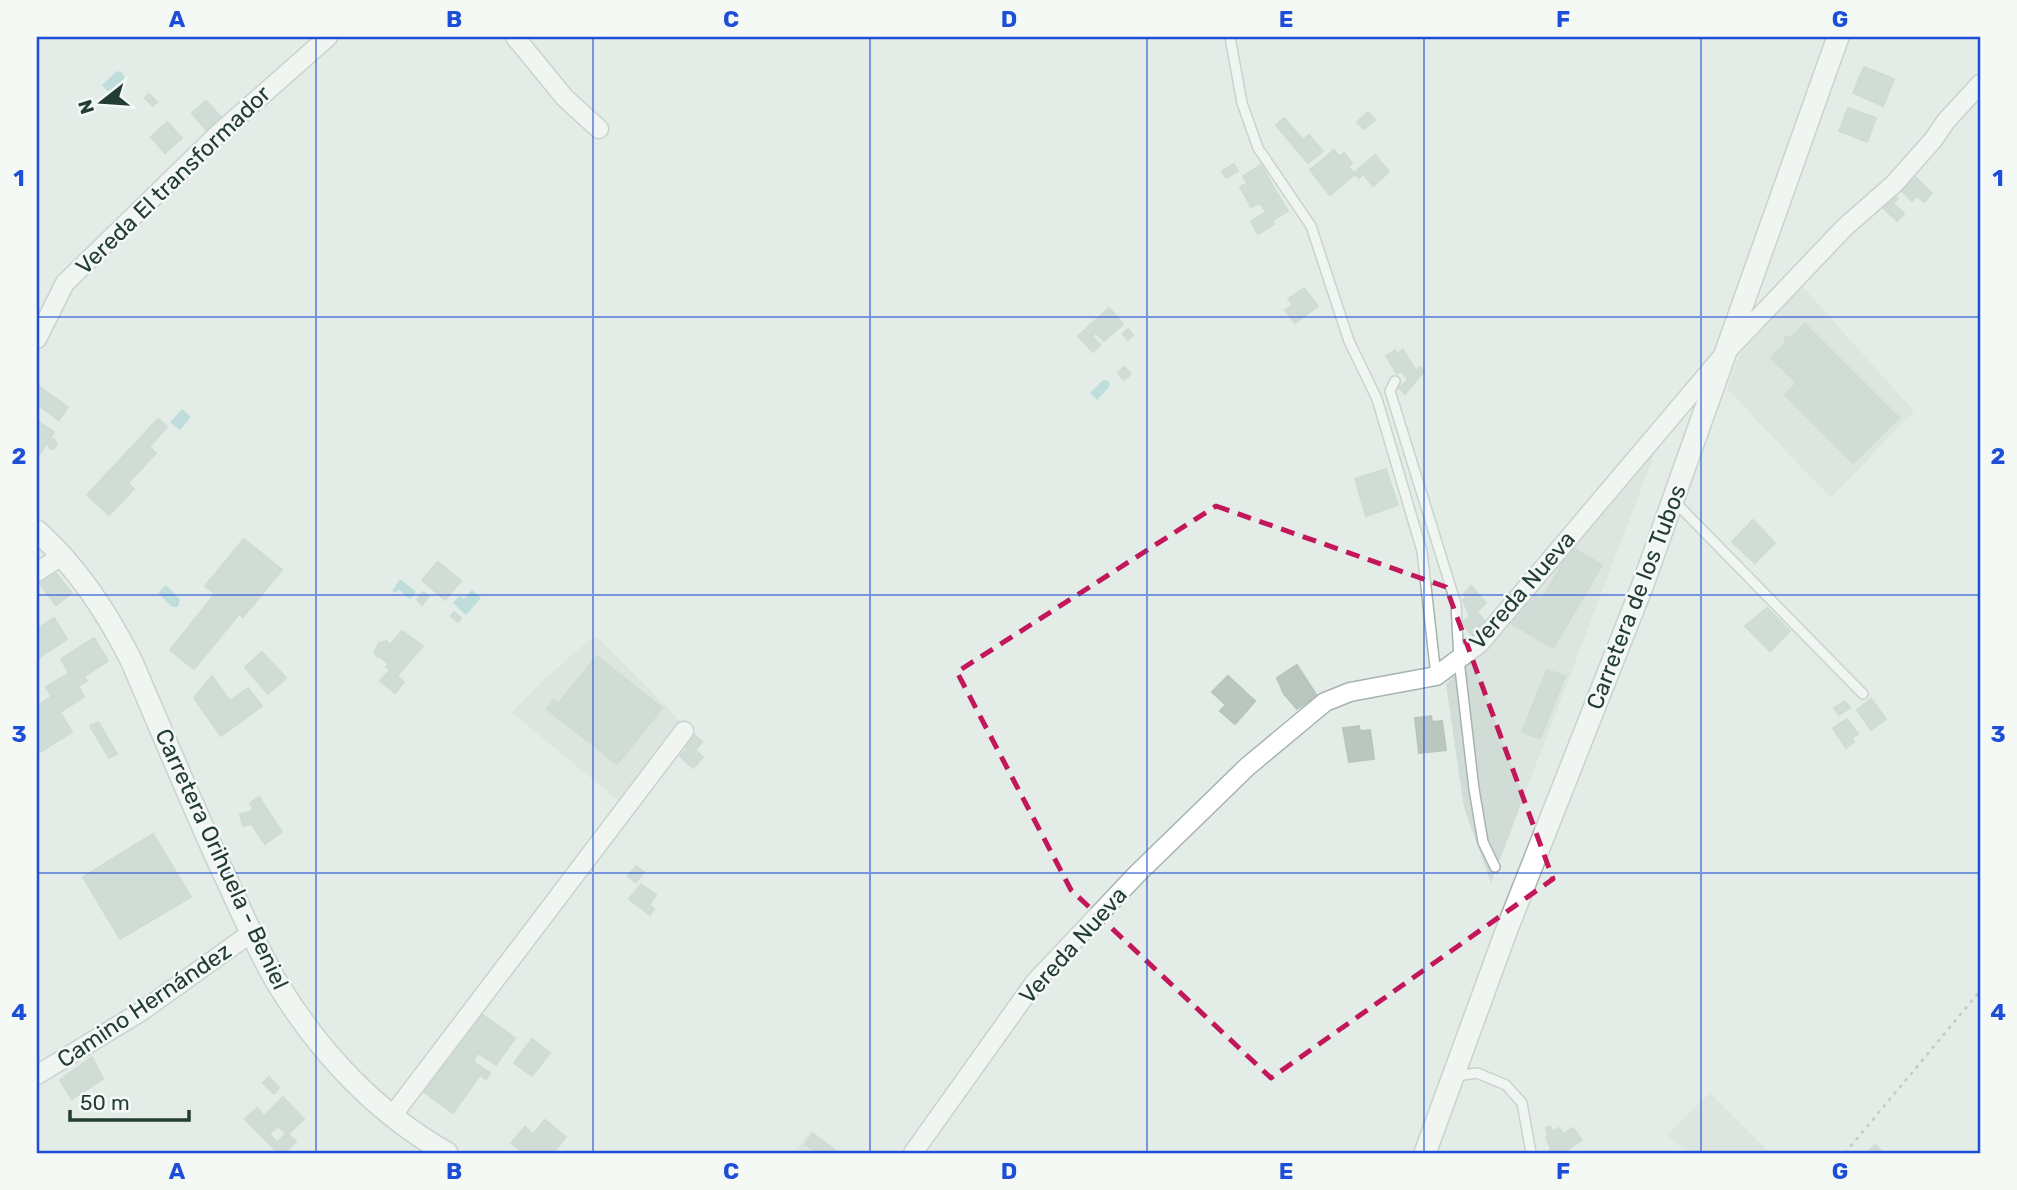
<svg xmlns="http://www.w3.org/2000/svg" width="2017" height="1190" viewBox="0 0 2017 1190" font-family="Rubik,sans-serif">
  <style>
    .built { fill: #d2dcd6 }
    .water { fill: #90cbcd }
    .building { fill: #b9c7c0; stroke: #b6c6bd; stroke-width: 2; fill-rule: evenodd }
    .lines { fill: none; stroke-linecap: round; stroke-linejoin: round }
    .service-casing { stroke: #a7b4ad; stroke-width: 12 }
    .minor-casing { stroke: #a7b4ad; stroke-width: 21 }
    .tertiary-casing { stroke: #a7b4ad; stroke-width: 24 }
    .secondary-casing { stroke: #a3b7ae; stroke-width: 24 }
    .path { stroke: #86ae9d; stroke-width: 2.5; stroke-dasharray: 3.5 5; stroke-linecap: butt }
    .service { stroke: #fff; stroke-width: 9 }
    .minor { stroke: #fff; stroke-width: 18 }
    .tertiary { stroke: #fff; stroke-width: 21 }
    .secondary { stroke: #fff; stroke-width: 21 }
    .marked { fill: none; stroke: #c2185b; stroke-width: 5; stroke-dasharray: 14 9; stroke-linejoin: round }
    .grid { fill: none; stroke: #1d4ed8; stroke-width: 2; stroke-opacity: 0.55 }
    .labels { text-anchor: middle; stroke-width: 5; stroke-linejoin: round; paint-order: stroke }
    .street-label { font-size: 23px; fill: #243d33; stroke: #f4f9f6 }
    .neatline { fill: none; stroke: #1d4ed8; stroke-width: 2.5 }
    .grid-label { font-size: 23px; text-anchor: middle; font-weight: bold; fill: #1d4ed8 }
  </style>
  <rect width="100%" height="100%" fill="#e4ece7"/>
  <path class="built" d="M1801 285 1914 411 1831 498 1727 389 1740 354Z
    M1662 434 1491 883 1464 808 1446 684 1498 633Z
    M596 636 680 721 619 801 512 713 539 684 581 647Z
    M1710 1093 1770 1153H1687L1667 1135Z
    M811 1130 840 1153H793Z"/>
  <path class="water" d="M117 71 123 73 125 80 110 94 102 85Z
    M1103 380 1109 381 1110 386 1097 400 1090 393Z
    M182 409 191 417 180 430 170 422Z
    M400 579 416 592 410 599 399 590 395 593 392 591Z
    M166 585 180 599 178 607H172L158 593Z
    M472 590 481 598 466 615 453 603 459 596 464 599Z"/>
  <path class="building" d="M1864 67 1894 79 1883 106 1853 93Z
    M149 94 157 102 153 106 145 98Z
    M206 101 221 117 206 130 192 113Z
    M1848 108 1876 118 1867 142 1839 131Z
    M1368 112 1375 120 1364 129 1357 122Z
    M1284 118 1303 140 1309 135 1323 151 1308 163 1276 125Z
    M167 122 182 138 165 153 151 137Z
    M1334 150 1339 157 1344 153 1352 163 1348 167 1354 173 1375 155 1389 172 1373 186 1363 174 1359 178 1355 174 1330 195 1310 170Z
    M1234 164 1238 171 1226 178 1222 171Z
    M1261 165 1278 195 1260 205 1259 203 1251 207 1240 187 1247 183 1243 176Z
    M1912 174 1932 193 1924 202 1917 196 1912 201 1899 188Z
    M1893 194 1898 199 1893 203 1904 214 1897 221 1881 206Z
    M1278 195 1288 211 1272 221 1274 224 1258 234 1251 221 1266 212 1262 205Z
    M1304 288 1318 306 1295 323 1285 310 1293 305 1288 299Z
    M1109 308 1123 324 1104 341 1096 333 1092 336 1100 345 1093 352 1078 336Z
    M1805 324 1899 418 1853 463 1785 395 1797 383 1771 358 1785 344V337H1792Z
    M1128 329 1133 335 1128 340 1123 334Z
    M1395 350 1397 354 1403 350 1416 371 1420 367 1424 371 1405 394 1399 388 1408 380 1402 371 1397 374 1386 356Z
    M1124 367 1131 374 1124 380 1118 373Z
    M37 385 68 407 59 420 37 404Z
    M158 419 167 427 149 447 156 453 128 483 134 489 109 515 87 495Z
    M39 422 54 432 49 440 54 439 57 444 55 448 51 449 47 443 37 458V426Z
    M1386 469 1398 505 1366 516 1355 479Z
    M1753 520 1775 543 1755 563 1732 542Z
    M244 539 282 570 243 617 239 614 194 669 170 650 215 594 205 586Z
    M1572 547 1602 565 1553 648 1511 623 1533 594 1542 599Z
    M438 562 461 581 445 600 422 580Z
    M55 572 72 593 56 605 40 584Z
    M1471 586 1486 603 1477 611 1489 627 1475 639 1462 623 1470 617 1463 600 1467 597 1464 594Z
    M423 592 429 596 422 605 417 600Z
    M1767 608 1790 631 1770 651 1745 626Z
    M454 612 461 618 458 622 451 616Z
    M54 618 67 639 37 659V629Z
    M402 631 423 646 397 676 404 682 395 693 380 681 390 670 386 667 389 664 379 656 377 657 374 653 379 643 386 641 390 645Z
    M94 638 108 661 52 697 46 687 69 673 61 659Z
    M262 652 286 678 268 694 245 667Z
    M597 656 662 708 617 764 547 709 554 700 558 704Z
    M1297 665 1317 696 1297 709 1284 694 1277 678Z
    M1547 670 1565 676 1540 739 1522 732Z
    M84 676 87 681 78 686 84 697 60 712 72 732 37 754V706Z
    M212 676 230 701 248 688 262 706 221 736 194 698Z
    M1228 676 1255 701 1235 724 1220 711 1226 705 1212 692Z
    M1871 699 1886 719 1871 730 1857 710Z
    M1845 701 1850 708 1839 715 1834 708Z
    M1431 716 1432 722 1442 721 1446 750 1419 753 1415 718Z
    M1847 719 1858 734 1852 738 1854 742 1846 748 1833 728Z
    M98 722 117 754 109 758 90 726Z
    M1359 726 1360 731 1370 730 1374 759 1349 762 1343 728Z
    M695 735 702 742 695 750 703 757 693 768 680 756 687 748 685 746Z
    M259 797 282 832 265 844 252 825 256 823 243 826 240 814 250 812 253 808 250 803Z
    M153 834 191 897 120 939 83 877Z
    M636 866 644 872 636 882 628 876Z
    M641 884 656 895 649 905 654 909 650 915 629 899Z
    M480 1013 515 1038 496 1065 478 1053 473 1061 490 1073 486 1079 480 1075 453 1113 424 1092Z
    M532 1039 550 1053 532 1076 514 1063Z
    M92 1057 103 1079 72 1099 60 1080Z
    M269 1077 279 1088 274 1094 263 1083Z
    M283 1097 304 1119 288 1134 296 1142 284 1153H278L245 1119 257 1108 264 1116ZM278 1126 286 1134 277 1142 269 1134Z
    M545 1120 566 1137 553 1153H524L520 1150Z
    M1550 1126 1553 1132 1559 1128 1563 1134 1573 1128 1582 1140 1562 1153H1547L1551 1149 1546 1137 1548 1136 1546 1128Z
    M525 1127 533 1134 520 1150 511 1143Z
    M813 1134 839 1153H817L805 1144Z
    M1875 1145 1884 1153H1867Z"/>
  <g class="lines">
    <defs>
      <path id="service" d="M1230 37 1242 103 1258 148 1311 226 1349 341 1377 399 1422 551 1436 676
        M1395 381 1390 391 1456 604 1459 660 1474 789 1483 842 1495 867
        M1673 500 1863 694
        M1456 1076 1477 1073 1506 1085 1522 1103 1531 1153"/>
      <path id="minor" d="M515 37 565 98 599 129
        M37 339 65 283 217 135 328 37
        M37 572 63 555
        M37 1075 142 1011 251 933
        M392 1116 684 731
        M913 1153 1035 982 1137 874 1247 767 1325 702 1350 692 1436 676 1480 643 1727 351 1845 227 1894 184 1933 140 1946 121 1980 84"/>
      <path id="tertiary" d="M1425 1153 1507 929 1642 587 1838 37"/>
      <path id="secondary" d="M37 531C78 568 106 611 131 660 160 727 188 795 218 861 237 901 254 943 276 981 318 1051 376 1113 447 1153"/>
    </defs>
    <use href="#service" class="service-casing"/>
    <use href="#minor" class="minor-casing"/>
    <use href="#tertiary" class="tertiary-casing"/>
    <use href="#secondary" class="secondary-casing"/>
    <path class="path" d="M1845 1153 1980 991"/>
    <use href="#service" class="service"/>
    <use href="#minor" class="minor"/>
    <use href="#tertiary" class="tertiary"/>
    <use href="#secondary" class="secondary"/>
  </g>
  <path d="M0 0H2017V1190H0ZM1216 506 1446 587 1553 879 1271 1078 1071 890 957 672Z" fill="#e4ece7" fill-opacity=".55" fill-rule="evenodd"/>
  <path class="marked" d="M1216 506 1446 587 1553 879 1271 1078 1071 890 957 672Z"/>
  <path class="grid" d="M316 37V1153M593 37V1153M870 37V1153M1147 37V1153M1424 37V1153M1701 37V1153M37 317H1980M37 595H1980M37 873H1980"/>
  <g class="labels">
    <g class="street-label">
      <text transform="translate(173 180) rotate(-44)" y="8">Vereda El transformador</text>
      <text transform="translate(1522 590) rotate(-49)" y="8">Vereda Nueva</text>
      <text transform="translate(1636 597) rotate(-69)" y="8">Carretera de los Tubos</text>
      <text transform="translate(222 859) rotate(65)" y="8">Carretera Orihuela - Beniel</text>
      <text transform="translate(1073 945) rotate(-48)" y="8">Vereda Nueva</text>
      <text transform="translate(144 1005) rotate(-34)" y="8">Camino Hernández</text>
    </g>
  </g>
  <rect width="2017" height="1190" fill="none" stroke="#f4f9f6" stroke-width="77"/>
  <g transform="translate(102 102) rotate(253)" stroke="#f4f9f6" stroke-width="5" paint-order="stroke">
  <path d="M0-5L12 26L0 18L-12 26Z" fill="#243d33"/>
  <text y="-10" font-size="19" font-weight="bold" text-anchor="middle" fill="#243d33">N</text>
  </g>
  <path d="M70 1110v10h119v-10" fill="none" stroke="#243d33" stroke-width="3.5"/>
  <text x="80" y="1110" font-size="21" fill="#243d33" stroke="#f4f9f6" stroke-width="5" paint-order="stroke">50 m</text>
  <rect x="38" y="38" width="1941" height="1114" class="neatline"/>
  <g class="grid-label">
    <text x="177" y="27">A</text>
    <text x="454" y="27">B</text>
    <text x="731" y="27">C</text>
    <text x="1009" y="27">D</text>
    <text x="1286" y="27">E</text>
    <text x="1563" y="27">F</text>
    <text x="1840" y="27">G</text>
    <text x="19" y="186">1</text>
    <text x="1998" y="186">1</text>
    <text x="19" y="464">2</text>
    <text x="1998" y="464">2</text>
    <text x="19" y="742">3</text>
    <text x="1998" y="742">3</text>
    <text x="19" y="1020">4</text>
    <text x="1998" y="1020">4</text>
    <text x="177" y="1179">A</text>
    <text x="454" y="1179">B</text>
    <text x="731" y="1179">C</text>
    <text x="1009" y="1179">D</text>
    <text x="1286" y="1179">E</text>
    <text x="1563" y="1179">F</text>
    <text x="1840" y="1179">G</text>
  </g>
</svg>
